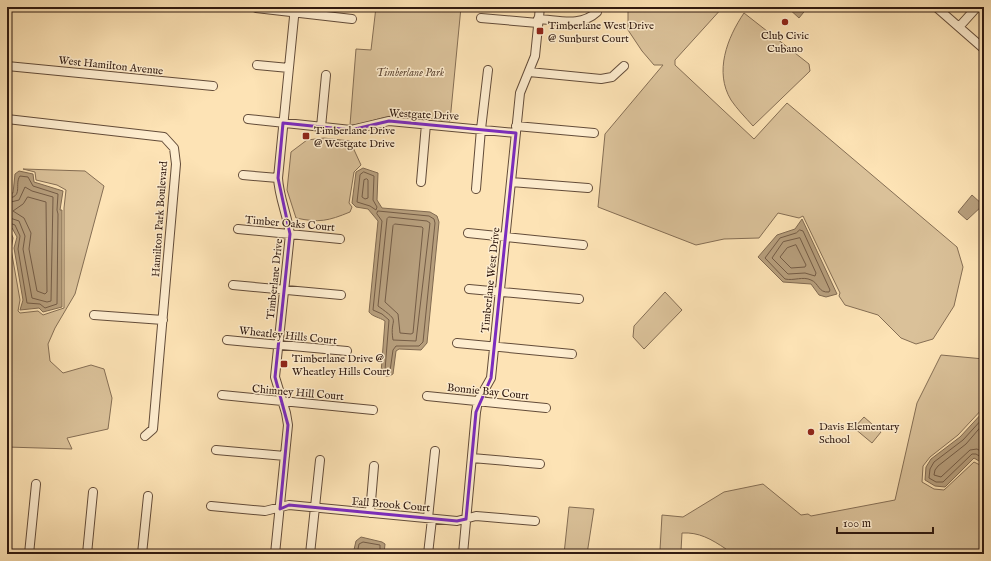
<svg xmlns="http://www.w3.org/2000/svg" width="991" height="561" viewBox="0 0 991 561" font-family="'IM FELL English',serif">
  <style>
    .green { fill: #dac199; stroke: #856e54 }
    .water { fill: #b79f7d; stroke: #816a51 }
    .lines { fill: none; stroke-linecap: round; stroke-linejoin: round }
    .shore { stroke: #745c46; stroke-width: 1 }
    .minor-casing { stroke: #634c39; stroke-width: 10 }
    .minor { stroke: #feedcf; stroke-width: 8 }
    .marked { fill: none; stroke: #7b2cbf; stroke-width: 3; stroke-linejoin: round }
    .poi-dot { fill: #8f2418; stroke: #feedcf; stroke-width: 1.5 }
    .labels { text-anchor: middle; stroke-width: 3; stroke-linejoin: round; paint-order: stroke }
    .poi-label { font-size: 11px; fill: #301a10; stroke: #feedcf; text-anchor: start }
    .street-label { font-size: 11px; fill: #301a10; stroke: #feedcf }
    .park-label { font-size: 11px; font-style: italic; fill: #634c39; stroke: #feedcf }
  </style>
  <rect width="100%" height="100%" fill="#fde3b5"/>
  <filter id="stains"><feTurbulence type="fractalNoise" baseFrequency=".005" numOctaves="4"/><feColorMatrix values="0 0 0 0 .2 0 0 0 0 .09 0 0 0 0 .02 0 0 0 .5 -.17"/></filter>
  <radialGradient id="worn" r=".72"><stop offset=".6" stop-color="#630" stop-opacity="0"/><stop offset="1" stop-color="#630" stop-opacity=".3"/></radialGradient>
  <path class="green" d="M376 7H461L450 121C432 119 413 115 396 116 380 116 366 125 350 125L356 49 371 50Z
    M630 7H723L675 60V65L754 139 787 103 957 247 963 267 954 306 933 339 916 344 901 338 878 315 845 305 839 296 840 293 803 216 799 218 778 213 759 238 724 239 696 245 598 207 605 134 663 65H654L642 51 628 30V10Z
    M744 13 809 64 810 71 753 126C745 117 737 109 731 100 714 72 727 38 744 13Z
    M324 138 350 141 361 165 354 172 349 203 352 207 350 212C328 221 319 223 296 218L287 190 291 152 307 140Z
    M23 169 85 171 104 186 75 294 55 328 48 344 50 361 63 373 91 365 104 369 112 398 108 429 67 438 72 449 7 447V228L10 230 13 238 11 249 20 300 18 311 20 313 38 311 43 315 64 308V208L66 190 57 185 36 180 35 172Z
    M665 292 682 310 644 349 633 337 634 326Z
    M941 355 984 359V407L958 435 930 457 923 466 922 482 934 489 944 490 974 462 984 467V554H726V549C711 539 699 532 682 533L681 551 660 550 662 515 683 517 724 492 763 484 801 515 808 514 811 516 895 500 917 403Z
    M864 417 881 432 872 443 854 428Z
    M569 507 594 509 587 554H564Z"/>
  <path class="water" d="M787 7H808L799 18Z
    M363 168 378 173 377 200 382 208 430 212 437 216 439 222 427 343 421 350 399 349 396 351 393 374C388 377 385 377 381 373L385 321C379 317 373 317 369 312L378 221 368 209 356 207 352 203 356 172Z
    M19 171 33 174 34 182 63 191 60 210H62V307L43 312 39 308 20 310 23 300 14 248 17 237 12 228 7 225V194L13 193 15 174Z
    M972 195 983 205 967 220 958 212Z
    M802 219 837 294 826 297 819 295 811 284 783 282 758 257 777 235 795 229Z
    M984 411V464L974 458 945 487 935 486 925 480 926 467 931 459 960 437Z
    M361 537 382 542 385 544 384 554H353L356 541Z"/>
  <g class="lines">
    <path class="shore" d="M364 172 374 176 373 200 377 207 376 210 370 206 357 202 360 175Z
      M367 179 368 180V198L365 199 362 197 364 180Z
      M28 197 46 202 47 292 45 294 37 291 29 249 31 233 24 218 13 211 23 204Z
      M7 198C24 198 14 184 20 176L28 177 33 186 58 194 57 210 58 214 57 304 45 308 40 304 27 303 18 249 20 236 15 225 7 222
      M7 203 19 200 25 187 32 191 53 197 51 301 47 302 32 298 23 249 25 236 19 221 7 217
      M378 211 429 216 434 219 435 223 423 342 419 346H396L393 350 390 371 388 372 385 370 389 320 382 314 373 310 382 221 377 214Z
      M389 217 427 221 430 223 416 341 393 340C389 316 403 324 378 306L387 219Z
      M395 224 422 227 423 228 413 333 411 334 400 333 398 314 385 302 393 226Z
      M800 230 803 231 830 290 829 292C818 293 819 283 811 280 803 276 794 281 785 279L765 258 780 238 796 233Z
      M800 238 816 273 815 276 805 273 788 274 772 258 783 242Z
      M796 245 806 265 805 267 791 268 780 257 787 248Z
      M984 417 963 440 934 462 930 469 929 478 936 482H943L972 454H976L984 459
      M984 423 966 444 938 466 935 470 934 475 941 477 970 450 977 449 984 453
      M357 554 359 544 363 542 380 545V554"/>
    <defs>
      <path id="minor" d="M936 7 984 49
        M256 8 352 19
        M481 18 538 23
        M538 19C559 20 581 27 597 12
        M959 27 977 7
        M257 65 289 68
        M7 66 213 86
        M529 72 601 79 612 77 624 66
        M7 119 164 137 174 148 176 164 153 429 145 436
        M248 119 351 130 389 121 516 133
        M516 126 594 133
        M321 127 326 75
        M243 175 278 178
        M421 182 426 124
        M511 182 588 188
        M476 189 481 129 488 70
        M238 229 340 239
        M468 233 583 245
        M233 285 341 295
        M469 289 579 299
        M94 315 163 320
        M227 340 347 351
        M457 343 572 354
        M222 395 373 410
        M427 396 546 408
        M216 450 285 456
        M472 458 540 464
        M211 506 265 511 289 505 457 521 476 516 535 521
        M370 513 374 466
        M428 518 435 451
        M29 554 36 484
        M87 554 93 492
        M142 554 148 496
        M275 554 288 425 286 413 275 377 290 234C287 214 279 197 278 178L295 7
        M310 554 320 460
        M428 554 432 519
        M463 554 476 412 478 401 491 378 520 93 535 56 540 7"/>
    </defs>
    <use href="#minor" class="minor-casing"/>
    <use href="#minor" class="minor"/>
  </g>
  <path class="marked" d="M389 121 516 133 491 378 476 412 466 519 457 521 289 505 280 509 288 425 275 377 290 234 278 178 283 123 351 130Z"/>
  <g class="poi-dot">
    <circle cx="785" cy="22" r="4"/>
    <rect x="536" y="27" width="8" height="8" rx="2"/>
    <rect x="302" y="132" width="8" height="8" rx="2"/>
    <rect x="280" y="360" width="8" height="8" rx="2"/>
    <circle cx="811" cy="432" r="4"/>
  </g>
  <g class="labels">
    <g class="poi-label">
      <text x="548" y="29">Timberlane West Drive<tspan x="548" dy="13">@ Sunburst Court</tspan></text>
      <text x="785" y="39" text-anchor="middle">Club Civic<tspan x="785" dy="13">Cubano</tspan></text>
      <text x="314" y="134">Timberlane Drive<tspan x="314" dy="13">@ Westgate Drive</tspan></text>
      <text x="292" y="362">Timberlane Drive @<tspan x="292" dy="13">Wheatley Hills Court</tspan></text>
      <text x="819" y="430">Davis Elementary<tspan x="819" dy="13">School</tspan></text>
    </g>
    <g class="street-label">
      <text transform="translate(111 65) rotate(6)" y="4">West Hamilton Avenue</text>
      <text transform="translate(424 114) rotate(3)" y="4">Westgate Drive</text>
      <text transform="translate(159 219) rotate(-86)" y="4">Hamilton Park Boulevard</text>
      <text transform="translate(290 223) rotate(5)" y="4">Timber Oaks Court</text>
      <text transform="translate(274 279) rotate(-84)" y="4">Timberlane Drive</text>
      <text transform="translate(490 280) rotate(-84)" y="4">Timberlane West Drive</text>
      <text transform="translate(288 335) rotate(6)" y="4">Wheatley Hills Court</text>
      <text transform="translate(488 391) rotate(6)" y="4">Bonnie Bay Court</text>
      <text transform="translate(298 392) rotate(5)" y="4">Chimney Hill Court</text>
      <text transform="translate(391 504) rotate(5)" y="4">Fall Brook Court</text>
    </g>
    <g class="park-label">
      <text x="410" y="76">Timberlane Park</text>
    </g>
  </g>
  <rect width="991" height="561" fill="none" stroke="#fde3b5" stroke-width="24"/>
  <rect x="8" y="8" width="975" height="545" fill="none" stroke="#301a10" stroke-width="2"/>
  <rect x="12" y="12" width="967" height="537" fill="none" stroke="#301a10"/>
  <path d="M837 527v6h96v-6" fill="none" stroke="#301a10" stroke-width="2"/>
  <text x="843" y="527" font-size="12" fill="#301a10" stroke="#feedcf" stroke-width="3" paint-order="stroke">100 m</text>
  <rect width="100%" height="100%" filter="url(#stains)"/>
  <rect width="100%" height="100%" fill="url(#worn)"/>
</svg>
